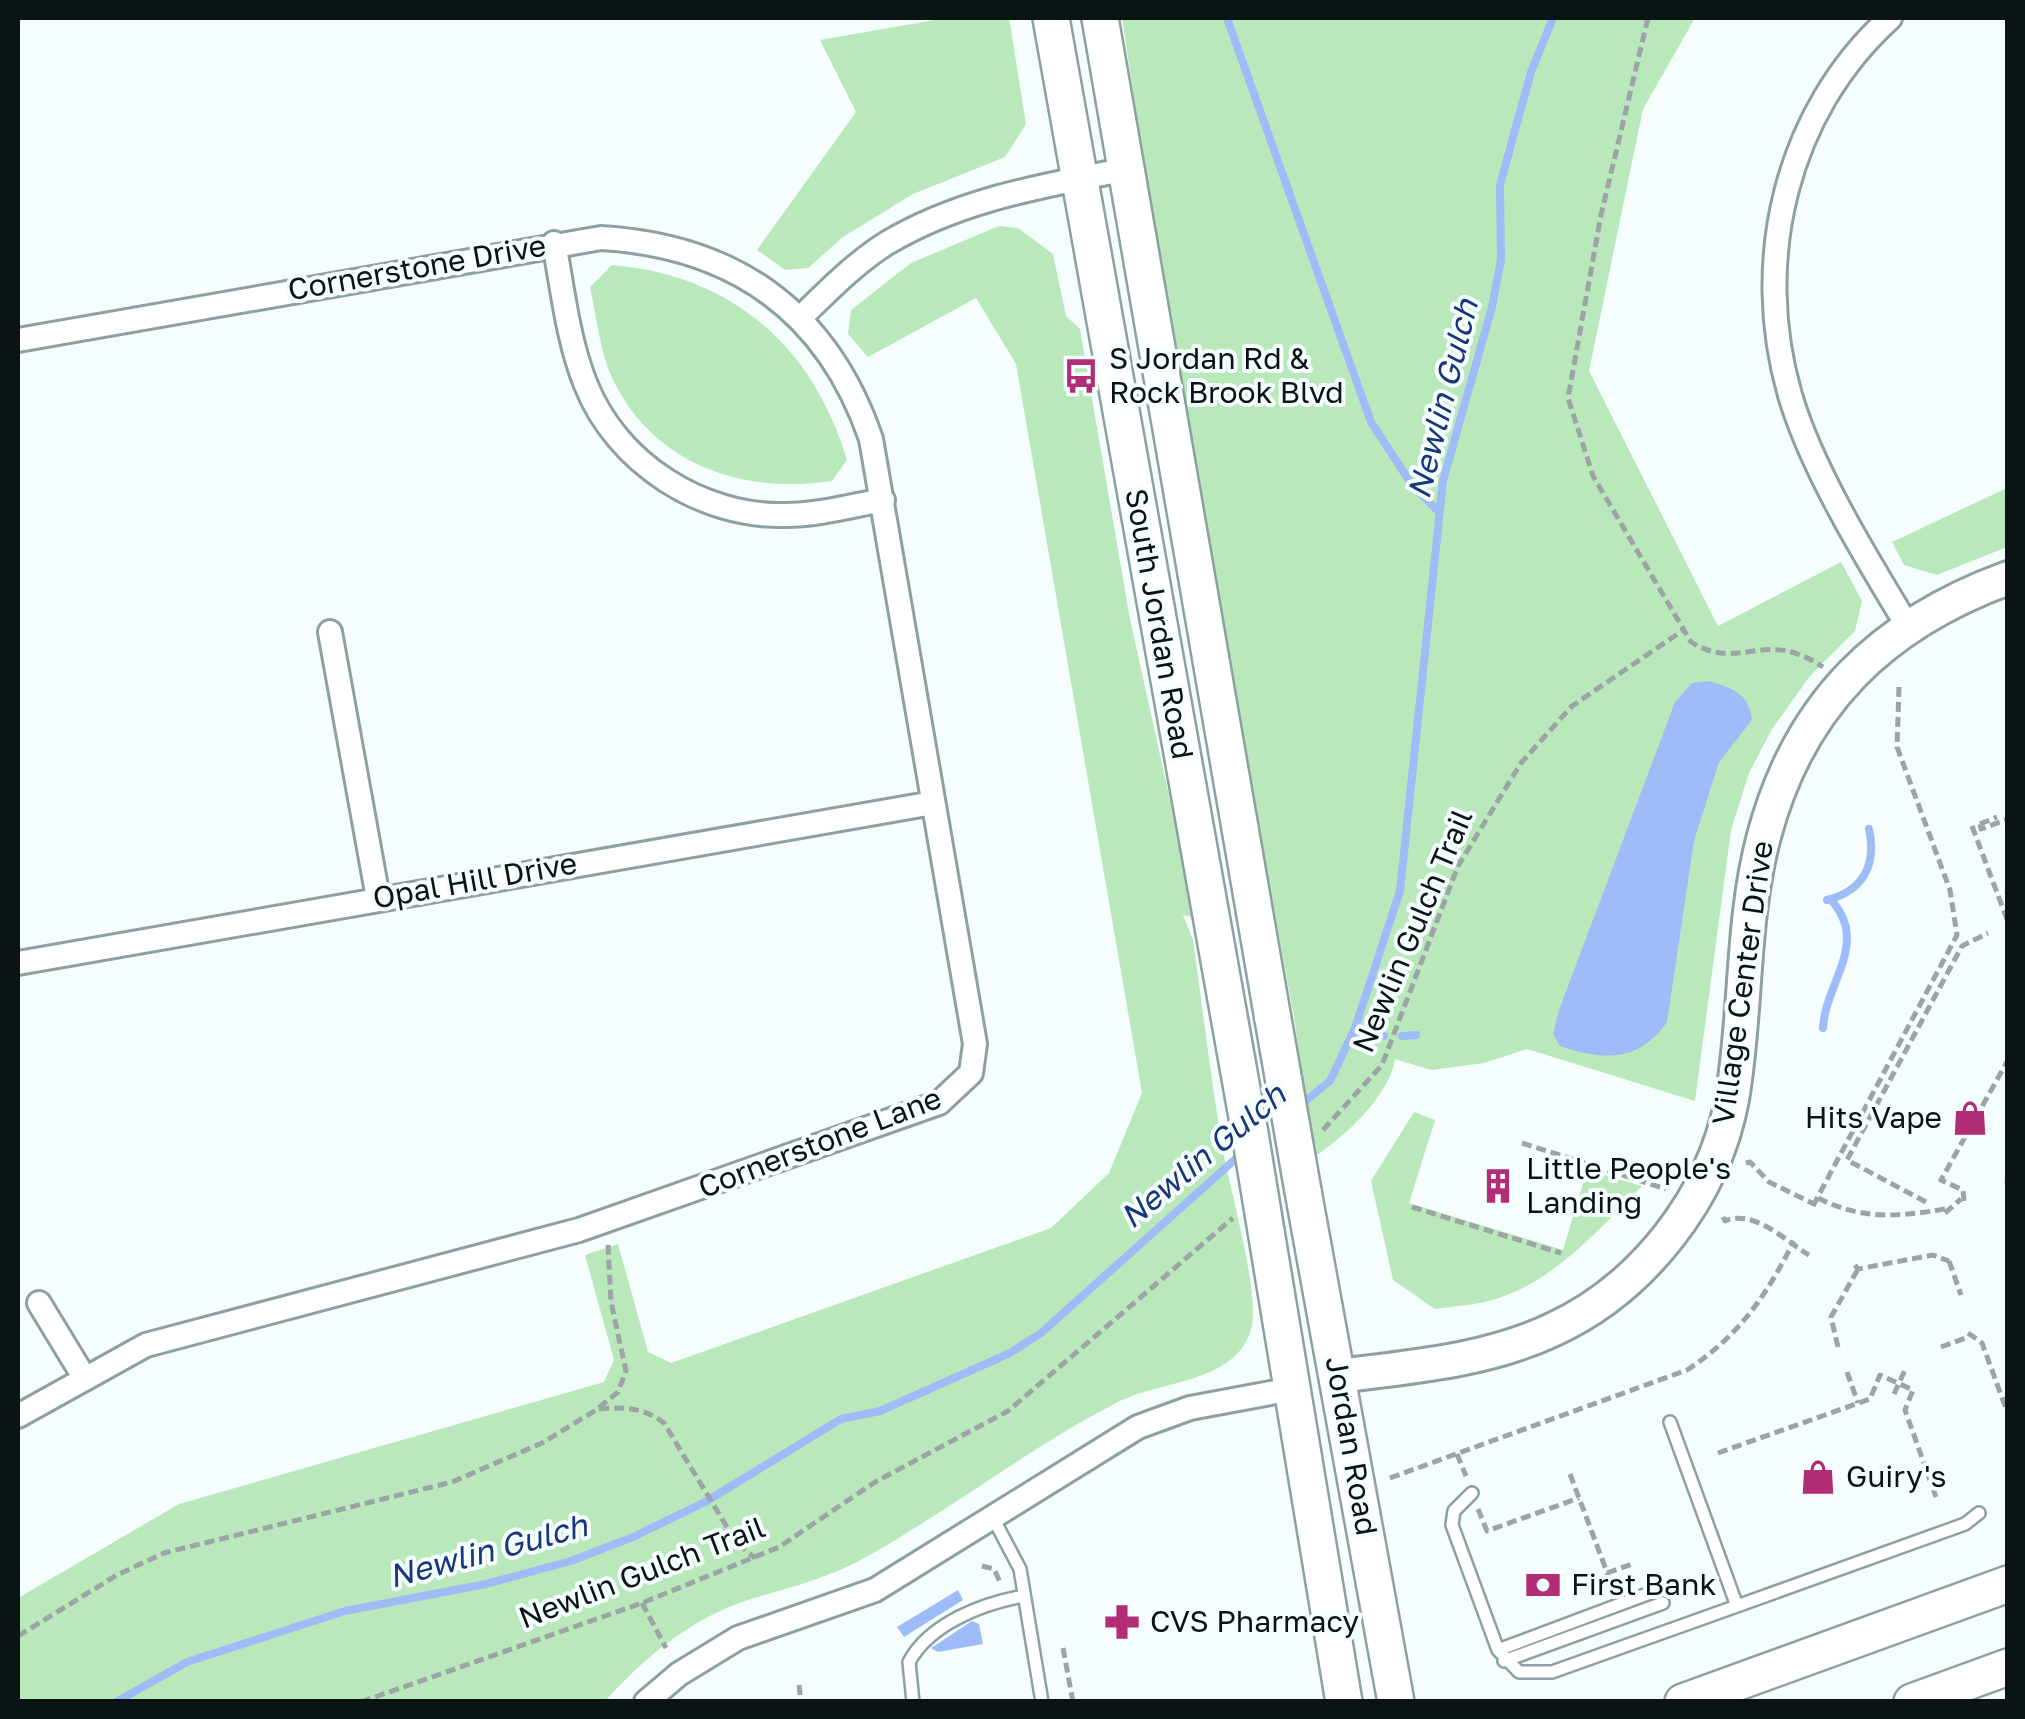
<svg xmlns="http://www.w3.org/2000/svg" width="2025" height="1719" viewBox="0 0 2025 1719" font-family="'Golos Text',sans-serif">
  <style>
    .green { fill: #b9e9bb }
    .water { fill: #9ebdf8 }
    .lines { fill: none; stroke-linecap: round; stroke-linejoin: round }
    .stream { stroke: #9ebdf8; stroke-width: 8 }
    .lane-casing { stroke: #8da0a2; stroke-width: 16 }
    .street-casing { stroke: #8da0a2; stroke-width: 28 }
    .secondary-casing { stroke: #8da0a2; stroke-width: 38 }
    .primary-casing { stroke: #8da0a2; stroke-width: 40 }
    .path { stroke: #9ca4a5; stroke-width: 5; stroke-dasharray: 10 5; stroke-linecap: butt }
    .lane { stroke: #fff; stroke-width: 11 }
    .street { stroke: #fff; stroke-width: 22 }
    .secondary { stroke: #fff; stroke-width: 32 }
    .primary { stroke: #fff; stroke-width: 35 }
    .primary-bridge-casing { stroke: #8da0a2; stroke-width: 40; stroke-linecap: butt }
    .primary-bridge { stroke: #fff; stroke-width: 35 }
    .labels { text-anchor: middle; stroke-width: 8; stroke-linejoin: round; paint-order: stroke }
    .street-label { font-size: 30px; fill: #0c1314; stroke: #f5fdfe }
    .poi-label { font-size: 30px; fill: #0c1314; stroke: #f5fdfe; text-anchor: start }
    .water-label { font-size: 32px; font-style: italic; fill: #18377b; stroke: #f5fdfe }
  </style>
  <rect width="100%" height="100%" fill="#f5fdfe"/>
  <path class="green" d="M946 18H1009L1026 124 1005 157 913 194 843 237 808 268 785 270 757 250 856 112 820 40Z
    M1122 18H1695L1643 109 1589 371 1718 626 1841 562 1862 601 1855 631 1810 676 1772 729 1749 773 1731 830 1695 1101 1527 1049 1484 1063 1431 1070 1395 1059C1389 1097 1344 1137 1314 1157L1294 1018 1169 330Z
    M999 226 1018 228 1053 254 1066 316 1080 329 1130 619 1196 918 1183 915 1193 940C1203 1010 1211 1081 1223 1151 1230 1190 1261 1296 1251 1330 1234 1384 1161 1380 1118 1402 1030 1447 952 1509 866 1557 828 1579 786 1588 745 1601 689 1620 644 1658 605 1701H18V1598L179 1504 604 1382 614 1360 585 1255 618 1244 648 1352 671 1363 1051 1228 1109 1173 1142 1093 1016 364 976 298 868 357 848 334 851 310 911 263Z
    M612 265C732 275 813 346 847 460L832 481C745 494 658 467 615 384 600 354 597 319 590 287Z
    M2007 488V547L1937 575 1904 565 1892 542Z
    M1414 1112 1435 1120 1409 1203 1563 1250 1587 1170 1642 1186C1599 1229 1556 1280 1496 1299 1477 1305 1455 1306 1435 1309L1393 1280 1371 1181Z"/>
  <path class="water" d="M1709 681C1732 688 1749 693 1752 720L1719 762 1694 841 1667 1022C1640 1062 1603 1061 1560 1046L1553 1034 1559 1010 1675 702 1692 683Z
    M958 1590 963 1600 904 1637 897 1627Z
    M972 1621 979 1624 983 1644 938 1652 931 1648Z"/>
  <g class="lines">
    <path class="stream" d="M1227 18 1371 422 1412 485 1438 511
      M1827 900C1863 891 1877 865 1869 829
      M1823 1028C1825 983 1871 942 1830 899
      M1353 1032 1384 1036
      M1402 1036 1416 1035
      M1298 1107 1330 1081 1355 1028 1400 891 1443 481 1492 307 1501 260 1500 185 1531 72 1553 18
      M116 1702 187 1662 345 1611 486 1584 571 1561 633 1537 705 1502 841 1419 880 1411 1010 1353 1041 1333 1241 1154"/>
    <defs>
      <path id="lane" d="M1472 1493 1454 1511 1452 1525 1498 1650 1519 1672H1552L1737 1606 1670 1422
        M992 1516 1020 1569 1042 1702
        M1737 1606 1965 1524 1979 1513
        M1498 1650 1658 1590
        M1504 1661 1663 1603
        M913 1702 909 1662C930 1623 984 1603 1024 1596"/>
      <path id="street" d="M1890 18C1786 112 1751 261 1790 395 1811 468 1867 559 1907 625
        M554 243C563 291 568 341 586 385 617 463 701 517 785 515 818 515 850 506 883 500
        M800 318C827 292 855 263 887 243 961 199 1043 186 1127 169
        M18 340 601 238C735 246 827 311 871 439L975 1044 971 1073 939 1103 579 1230 146 1345 18 1416
        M330 632 378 898
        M18 963 933 803
        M39 1303 84 1377
        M646 1702 679 1674 738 1638 875 1590 1138 1427 1190 1408 1292 1389"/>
      <path id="secondary" d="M1338 1376C1410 1367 1486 1361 1552 1330 1642 1289 1714 1197 1732 1099 1747 1013 1741 921 1764 836 1799 704 1882 624 2008 578"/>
      <path id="primary" d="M1051 18 1250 1134
        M1100 18 1273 1019
        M1303 1191 1396 1702
        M1266 1231 1344 1702
        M1683 1702 2008 1584
        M1912 1702 2008 1667"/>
    </defs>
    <use href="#lane" class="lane-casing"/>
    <use href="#street" class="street-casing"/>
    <use href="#secondary" class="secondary-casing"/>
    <use href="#primary" class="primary-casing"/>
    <path class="path" d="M1648 18 1601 215 1568 398 1593 476 1691 642C1741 673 1763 627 1823 667
      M1980 824 1981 829 2008 819
      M1980 824 1997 817
      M1972 826 2008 922
      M1323 1130 1382 1065 1458 866 1521 763 1572 706 1682 631
      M1522 1143 1666 1189
      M1746 1163 1750 1162 1769 1182 1814 1204
      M2005 1184 2008 1183
      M1818 1198C1861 1220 1898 1217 1945 1209
      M1964 1201 1963 1190 1941 1180 2008 1060
      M1926 1202 1847 1160 1962 946 1988 933
      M1813 1206 1957 935 1950 890 1897 747 1899 687
      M1412 1207 1561 1253
      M1945 1213 1961 1199
      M1723 1217 1725 1221C1754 1208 1788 1243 1809 1255
      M1949 1261 1961 1295
      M1855 1265 1858 1269 1933 1255 1949 1261
      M1968 1333 1982 1343 2008 1414
      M1838 1347 1831 1317 1858 1269
      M1941 1347 1968 1337
      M1847 1372 1858 1403
      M1894 1394 1905 1370
      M599 1409C625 1407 643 1407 664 1423L736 1542 755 1558
      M1718 1453 1870 1399 1880 1375 1913 1390 1905 1410 1936 1497
      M1457 1454 1466 1476
      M1570 1474 1613 1588
      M1390 1478 1687 1370C1740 1335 1766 1296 1794 1241
      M1478 1509 1487 1531 1579 1498
      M982 1566 994 1569 1000 1582
      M1607 1573 1632 1564
      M642 1603 666 1648
      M18 1636 117 1575 164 1553 452 1482 542 1443 596 1410 618 1392 626 1371 611 1302 608 1245
      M1063 1648 1073 1702
      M799 1685 801 1702
      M361 1702 642 1603 779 1547 875 1482 1008 1411 1233 1218"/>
    <use href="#lane" class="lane"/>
    <use href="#street" class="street"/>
    <use href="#secondary" class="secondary"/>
    <use href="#primary" class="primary"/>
    <defs>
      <path id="primary-bridge" d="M1273 1019 1303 1191
        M1250 1134 1266 1231"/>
    </defs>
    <use href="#primary-bridge" class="primary-bridge-casing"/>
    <use href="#primary-bridge" class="primary-bridge"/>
  </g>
  <defs>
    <symbol id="bus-bare" viewBox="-9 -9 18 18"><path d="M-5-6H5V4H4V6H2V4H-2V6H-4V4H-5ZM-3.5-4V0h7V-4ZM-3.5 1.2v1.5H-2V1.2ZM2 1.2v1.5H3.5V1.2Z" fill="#b12e77" stroke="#f5fdfe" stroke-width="2.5" paint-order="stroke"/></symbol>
    <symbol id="shop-bare" viewBox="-9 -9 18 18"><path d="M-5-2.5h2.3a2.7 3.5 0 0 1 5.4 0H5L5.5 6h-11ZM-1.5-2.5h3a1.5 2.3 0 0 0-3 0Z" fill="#b12e77" stroke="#f5fdfe" stroke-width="2.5" paint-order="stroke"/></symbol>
    <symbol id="building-bare" viewBox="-9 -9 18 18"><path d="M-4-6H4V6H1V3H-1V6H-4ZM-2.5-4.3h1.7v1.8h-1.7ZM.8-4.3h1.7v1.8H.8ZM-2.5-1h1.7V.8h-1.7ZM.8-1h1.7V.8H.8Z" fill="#b12e77" stroke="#f5fdfe" stroke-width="2.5" paint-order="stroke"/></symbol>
    <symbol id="bank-bare" viewBox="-9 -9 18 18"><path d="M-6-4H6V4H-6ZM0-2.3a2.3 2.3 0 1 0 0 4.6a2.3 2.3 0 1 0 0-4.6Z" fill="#b12e77" stroke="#f5fdfe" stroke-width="2.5" paint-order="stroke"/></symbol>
    <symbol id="pharmacy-bare" viewBox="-9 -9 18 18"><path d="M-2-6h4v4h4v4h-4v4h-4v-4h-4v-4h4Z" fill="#b12e77" stroke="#f5fdfe" stroke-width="2.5" paint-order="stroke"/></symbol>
  </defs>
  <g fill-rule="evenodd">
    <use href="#bus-bare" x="1056" y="351" width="50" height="50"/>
    <use href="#shop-bare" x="1945" y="1093" width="50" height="50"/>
    <use href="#building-bare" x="1473" y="1161" width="50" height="50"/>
    <use href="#shop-bare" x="1793" y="1452" width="50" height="50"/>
    <use href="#bank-bare" x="1518" y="1560" width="50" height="50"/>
    <use href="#pharmacy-bare" x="1097" y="1597" width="50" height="50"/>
  </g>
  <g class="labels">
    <g class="street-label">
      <text transform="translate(417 268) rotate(-10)" y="10">Cornerstone Drive</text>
      <text transform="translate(1159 624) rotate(80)" y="10">South Jordan Road</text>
      <text transform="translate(475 881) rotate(-10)" y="10">Opal Hill Drive</text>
      <text transform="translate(1413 931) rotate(-67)" y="10">Newlin Gulch Trail</text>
      <text transform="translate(1743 983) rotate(-82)" y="10">Village Center Drive</text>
      <text transform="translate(820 1143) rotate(-21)" y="10">Cornerstone Lane</text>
      <text transform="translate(1351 1446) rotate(80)" y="10">Jordan Road</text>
      <text transform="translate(642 1573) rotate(-21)" y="10">Newlin Gulch Trail</text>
    </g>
    <g class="poi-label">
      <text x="1109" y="369">S Jordan Rd &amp;<tspan x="1109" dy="34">Rock Brook Blvd</tspan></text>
      <text x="1942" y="1128" text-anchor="end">Hits Vape</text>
      <text x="1526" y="1179">Little People's<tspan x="1526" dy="34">Landing</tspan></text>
      <text x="1846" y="1487">Guiry's</text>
      <text x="1571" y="1595">First Bank</text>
      <text x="1150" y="1632">CVS Pharmacy</text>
    </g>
    <g class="water-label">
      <text transform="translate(1443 399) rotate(-76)" y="11">Newlin Gulch</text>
      <text transform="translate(1203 1156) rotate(-40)" y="11">Newlin Gulch</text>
      <text transform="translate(488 1551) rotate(-15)" y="11">Newlin Gulch</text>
    </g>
  </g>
  <rect width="2025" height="1719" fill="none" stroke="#0c1314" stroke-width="40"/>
</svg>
